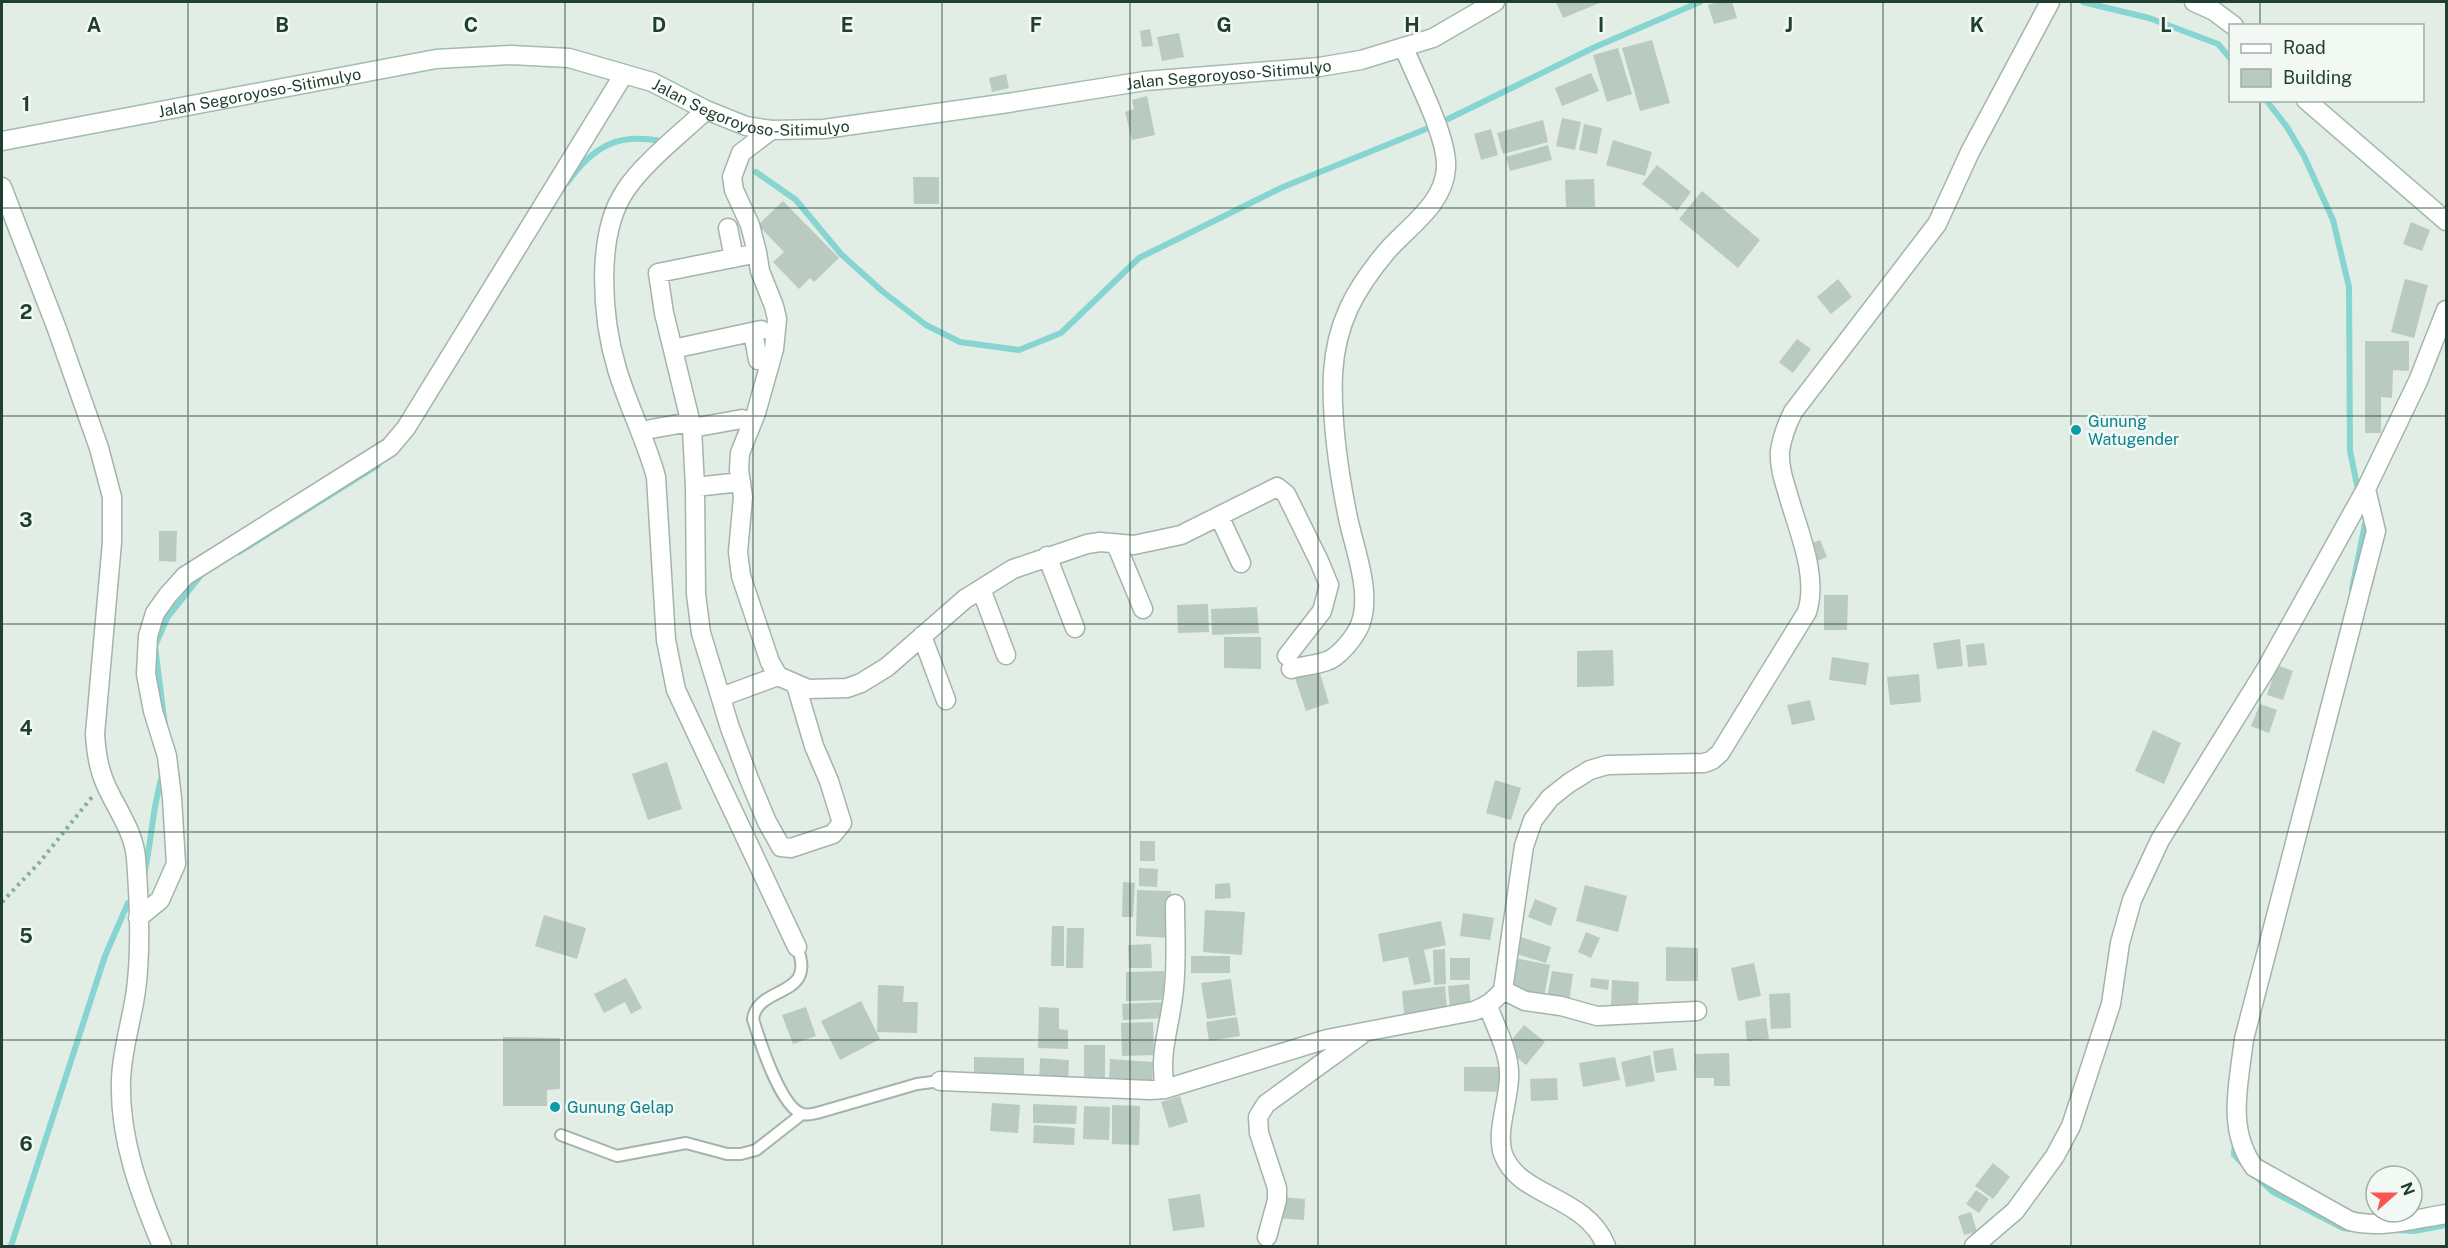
<svg xmlns="http://www.w3.org/2000/svg" width="2448" height="1248" viewBox="0 0 2448 1248" font-family="'Public Sans',sans-serif">
  <style>
    .lines { fill: none; stroke-linecap: round; stroke-linejoin: round }
    .stream { stroke: #86d5d0; stroke-width: 6 }
    .building { fill: #b9cbc0 }
    .lane-casing { stroke: #a3b5ab; stroke-width: 14 }
    .street-casing { stroke: #a3b5ab; stroke-width: 21 }
    .secondary-casing { stroke: #a2bcad; stroke-width: 21 }
    .path { stroke: #80b297; stroke-width: 4; stroke-dasharray: 3 4.5; stroke-linecap: butt }
    .lane { stroke: #fff; stroke-width: 10 }
    .street { stroke: #fff; stroke-width: 18 }
    .secondary { stroke: #fff; stroke-width: 18 }
    .grid { fill: none; stroke: #203f30; stroke-width: 1.5; stroke-opacity: 0.55 }
    .culture-dot { fill: #0f9aa8; stroke: #f2f9f4; stroke-width: 2 }
    .labels { text-anchor: middle; stroke-width: 5; stroke-linejoin: round; paint-order: stroke }
    .street-label { font-size: 16px; fill: #203f30; stroke: #f2f9f4 }
    .culture-label { font-size: 16px; fill: #0d838f; stroke: #f2f9f4; text-anchor: start }
    .grid-label { font-size: 20px; text-anchor: middle; font-weight: bold; fill: #203f30; stroke: #f2f9f4; stroke-width: 5; stroke-linejoin: round; paint-order: stroke }
  </style>
  <rect width="100%" height="100%" fill="#e1ede5"/>
  <g class="lines">
    <path class="stream" d="M2083 2 2149 18 2218 44 2230 58
      M2266 100 2287 127 2304 156 2333 220 2349 287 2350 451 2358 490
      M1448 119 1595 47 1700 2
      M756 172 796 200 841 254 882 291 926 325 960 342 1019 350 1061 333 1139 258 1283 187 1426 129
      M567 183C594 145 619 132 665 142
      M239 552 378 465
      M2352 589 2365 524
      M165 726 155 646 167 618 202 574
      M144 875C152 841 152 806 163 773
      M2235 1143 2234 1155 2244 1165
      M2258 1178 2273 1192 2343 1228 2350 1229
      M2397 1230 2414 1231 2446 1225
      M11 1246 105 956 128 903"/>
  </g>
  <path class="building" d="M1556 2H1602L1563 18Z
    M1718 2H1732L1737 18 1714 24 1708 5Z
    M1150 29 1153 46 1142 47 1140 31Z
    M1179 33 1184 57 1162 61 1157 37Z
    M1652 40 1670 103 1640 111 1622 48Z
    M1618 48 1632 94 1607 102 1593 55Z
    M1591 73 1599 91 1562 106 1555 88Z
    M1006 74 1009 88 992 92 989 78Z
    M1147 96 1155 135 1132 140 1125 112 1134 109 1132 100Z
    M1562 118 1581 122 1575 150 1556 146Z
    M1543 120 1548 142 1503 154 1497 133Z
    M1584 124 1602 128 1597 154 1579 150Z
    M1491 129 1498 155 1481 160 1474 134Z
    M1613 140 1652 152 1645 176 1606 165Z
    M1548 145 1552 160 1510 171 1506 157Z
    M1657 165 1691 192 1677 211 1642 184Z
    M913 177H939V204H914Z
    M1594 179 1595 207H1566L1565 180Z
    M1702 191 1760 240 1738 268 1679 219Z
    M783 201 839 258 814 282 810 278 799 289 773 262 784 252 758 225Z
    M2411 222 2430 230 2422 251 2403 244Z
    M1838 279 1852 297 1831 314 1817 297Z
    M2405 279 2428 285 2414 338 2391 332Z
    M1797 339 1811 349 1793 373 1779 362Z
    M2365 341H2409V371L2393 370 2392 398 2381 397V433H2365Z
    M159 531H177L176 562 159 561Z
    M1820 540 1827 557 1810 564 1803 547Z
    M1824 595H1848L1847 630H1824Z
    M1208 604 1209 632 1178 633 1177 605Z
    M1257 607 1259 633 1212 635 1211 609Z
    M1224 637H1261V669L1224 668Z
    M1960 639 1963 666 1937 669 1933 643Z
    M1984 643 1987 665 1968 667 1966 645Z
    M1613 650 1614 686 1577 687V651Z
    M1832 657 1869 663 1866 685 1829 680Z
    M2277 665 2293 671 2283 700 2267 695Z
    M1318 667 1329 703 1306 711 1294 675Z
    M1919 674 1921 702 1890 705 1887 677Z
    M1810 700 1815 720 1792 725 1787 705Z
    M2260 704 2277 710 2269 733 2251 726Z
    M2153 730 2181 743 2164 784 2135 771Z
    M667 762 682 809 648 820 632 774Z
    M1495 780 1521 788 1511 820 1486 813Z
    M1140 841H1155V861H1140Z
    M1139 868 1158 869 1157 887 1139 886Z
    M1123 882 1135 883 1133 917H1122Z
    M1230 883 1231 898 1215 899V884Z
    M1585 885 1627 896 1618 932 1576 921Z
    M1137 890 1171 891 1169 938 1136 936Z
    M1535 899 1557 908 1551 926 1528 917Z
    M1205 910 1245 912 1242 955 1203 952Z
    M1463 913 1494 918 1490 940 1460 936Z
    M544 915 586 928 577 959 535 946Z
    M1441 921 1446 945 1424 950 1431 982 1414 985 1408 957 1383 962 1378 934Z
    M1052 926H1064V966H1051Z
    M1067 928H1084L1083 968H1066Z
    M1586 932 1600 938 1591 958 1578 952Z
    M1518 936 1551 947 1546 963 1513 953Z
    M1151 944 1152 968H1129L1128 945Z
    M1666 947 1698 948V981H1666Z
    M1445 949 1446 984 1434 985 1433 950Z
    M1191 956H1230V973H1191Z
    M1450 958H1470V980H1450Z
    M1515 958 1550 965 1544 997 1509 990Z
    M1754 963 1761 996 1738 1001 1731 968Z
    M1164 971 1165 1000 1126 1001V972Z
    M1552 971 1573 974 1569 1002 1547 998Z
    M626 978 642 1008 631 1014 625 1002 604 1013 594 994Z
    M1591 978 1609 980 1608 990 1590 987Z
    M1231 979 1236 1015 1207 1019 1201 983Z
    M1612 980 1639 982 1638 1006 1611 1005Z
    M1469 984 1471 1009 1450 1010 1448 986Z
    M878 985 904 986 903 1002H918L917 1033 877 1032Z
    M1445 986 1447 1010 1404 1014 1402 991Z
    M1790 993 1791 1028 1771 1029 1769 994Z
    M861 1001 880 1039 840 1060 821 1021Z
    M1165 1002V1018L1123 1020 1122 1004Z
    M806 1007 816 1036 793 1044 782 1015Z
    M1039 1007 1059 1008V1029L1068 1030V1049L1038 1048Z
    M1237 1017 1240 1036 1209 1041 1206 1022Z
    M1766 1018 1769 1039 1747 1041 1745 1021Z
    M1153 1022 1154 1055 1122 1056 1121 1023Z
    M1524 1025 1545 1042 1526 1065 1505 1048Z
    M503 1037 560 1038V1089L547 1090V1106H503Z
    M1084 1045H1105V1080L1084 1081Z
    M1673 1048 1677 1070 1656 1073 1653 1051Z
    M1729 1053 1730 1086H1714V1078H1696L1695 1054Z
    M1650 1055 1655 1081 1626 1087 1621 1062Z
    M974 1057 1024 1058V1081L974 1080Z
    M1615 1057 1620 1080 1583 1087 1579 1063Z
    M1040 1058 1069 1060 1068 1084 1039 1082Z
    M1110 1059 1153 1062 1152 1086 1109 1083Z
    M1464 1067H1501V1092L1464 1091Z
    M1557 1078 1558 1100 1531 1101 1530 1079Z
    M1180 1096 1188 1122 1169 1128 1161 1102Z
    M992 1103 1020 1105 1018 1133 990 1131Z
    M1033 1104 1077 1106 1076 1124 1033 1123Z
    M1112 1105 1140 1106 1139 1145 1112 1144Z
    M1084 1106 1110 1107 1109 1140 1083 1139Z
    M1034 1125 1075 1128 1074 1145 1033 1143Z
    M1993 1163 2010 1177 1993 1199 1975 1186Z
    M1976 1190 1989 1199 1979 1213 1966 1204Z
    M1200 1194 1205 1227 1173 1231 1168 1199Z
    M1279 1197 1305 1199 1304 1220 1277 1218Z
    M1971 1212 1977 1232 1964 1235 1958 1216Z"/>
  <g class="lines">
    <defs>
      <path id="lane" d="M797 947C818 999 758 984 753 1019 759 1039 781 1109 803 1114 806 1115 813 1114 817 1113L917 1084 940 1081
        M561 1135 617 1156 686 1143 727 1154H741L756 1150 802 1114"/>
      <path id="street" d="M706 110C682 133 643 163 625 191 595 236 602 319 617 369 628 406 646 440 656 477L666 640 676 690 797 947
        M771 130 741 153 732 177 734 190 750 225 757 252 760 271 774 306 777 319 774 349 756 413 740 453 739 470 743 497 738 552 741 576 770 662 778 676 808 689 847 688 861 683 887 667 965 599 1013 569 1087 544 1100 542 1134 545 1181 535 1277 487 1286 494 1319 561 1329 585 1322 611 1287 656
        M2 187 57 329 99 448 112 497V542L95 734C96 751 98 767 105 783 115 807 134 831 136 858 139 897 141 952 136 990 132 1020 122 1049 121 1080 119 1139 140 1194 162 1246
        M728 228 734 258
        M748 255 658 273 664 313 692 428 695 487 696 594 701 633 730 728 749 779 767 822 781 847 791 848 833 834 842 823 829 781 814 746 796 685
        M753 332 758 360
        M673 349 761 330
        M692 428 742 419
        M651 429 690 422
        M695 487 741 482
        M2366 489 2376 531 2244 1039C2239 1083 2226 1129 2254 1167L2350 1221C2382 1229 2414 1219 2446 1214
        M1219 516 1241 563
        M1116 544 1143 609
        M1047 556 1075 628
        M981 589 1006 655
        M922 636 946 700
        M1291 669C1302 666 1316 665 1327 661 1339 657 1355 637 1360 625 1373 592 1353 546 1347 513 1338 468 1331 420 1333 373 1336 323 1355 289 1387 251 1409 226 1444 204 1446 168 1448 137 1416 78 1404 48
        M721 697 778 676
        M138 918 160 900 176 864 172 798 167 756 153 711 146 674 148 636 155 613 168 595 185 576 390 447 406 428 624 74
        M1503 990 1525 1001 1561 1006 1597 1016 1697 1011
        M1488 1006C1495 1026 1508 1049 1509 1071 1511 1096 1495 1130 1503 1154 1519 1198 1586 1195 1606 1246
        M940 1081 1150 1090 1165 1089 1327 1039 1474 1011C1487 1006 1494 1001 1503 990L1524 846 1533 820 1550 798 1569 783 1590 770 1607 765 1704 763 1712 760 1720 753 1807 612C1819 575 1797 528 1787 491 1783 478 1779 465 1780 451 1782 437 1787 424 1793 412L1937 224 1970 152 2050 2
        M1165 1089C1158 1052 1171 1024 1174 988 1177 960 1175 931 1175 904
        M1267 1237 1277 1200V1188L1259 1133 1258 1117 1266 1104 1361 1035
        M1974 1246 2015 1211 2055 1156 2071 1126 2111 1004 2120 943 2132 900 2160 840 2266 669 2366 489 2418 381 2446 310"/>
      <g id="secondary">
        <path d="M2194 2 2214 11 2234 26"/>
        <path d="M2306 100 2446 221"/>
        <path id="s1" d="M2 141 436 59 511 55 569 58 652 82 706 110 746 126 771 130 824 129 1008 103 1145 81 1319 67 1361 60 1433 38 1495 2"/>
      </g>
    </defs>
    <use href="#lane" class="lane-casing"/>
    <use href="#street" class="street-casing"/>
    <use href="#secondary" class="secondary-casing"/>
    <path class="path" d="M2 902 39 863 92 797"/>
    <use href="#lane" class="lane"/>
    <use href="#street" class="street"/>
    <use href="#secondary" class="secondary"/>
  </g>
  <path class="grid" d="M188 2V1246M377 2V1246M565 2V1246M753 2V1246M942 2V1246M1130 2V1246M1318 2V1246M1506 2V1246M1695 2V1246M1883 2V1246M2071 2V1246M2260 2V26M2260 100V1246M2 208H2446M2 416H2446M2 624H2446M2 832H2446M2 1040H2446"/>
  <g class="culture-dot">
    <circle cx="2076" cy="430" r="6"/>
    <circle cx="555" cy="1107" r="6"/>
  </g>
  <g class="labels">
    <g class="street-label">
      <text dy="6" stroke="none"><textPath href="#s1" startOffset="1252">Jalan Segoroyoso-Sitimulyo</textPath></text>
      <text dy="6" stroke="none"><textPath href="#s1" startOffset="262">Jalan Segoroyoso-Sitimulyo</textPath></text>
      <text dy="6" stroke="none"><textPath href="#s1" startOffset="766">Jalan Segoroyoso-Sitimulyo</textPath></text>
    </g>
    <g class="culture-label">
      <text x="2088" y="427">Gunung<tspan x="2088" dy="18">Watugender</tspan></text>
      <text x="567" y="1113">Gunung Gelap</text>
    </g>
  </g>
  <g class="grid-label">
    <text x="94" y="32">A</text>
    <text x="282" y="32">B</text>
    <text x="471" y="32">C</text>
    <text x="659" y="32">D</text>
    <text x="847" y="32">E</text>
    <text x="1036" y="32">F</text>
    <text x="1224" y="32">G</text>
    <text x="1412" y="32">H</text>
    <text x="1601" y="32">I</text>
    <text x="1789" y="32">J</text>
    <text x="1977" y="32">K</text>
    <text x="2166" y="32">L</text>
    <text x="26" y="111">1</text>
    <text x="26" y="319">2</text>
    <text x="26" y="527">3</text>
    <text x="26" y="735">4</text>
    <text x="26" y="943">5</text>
    <text x="26" y="1151">6</text>
  </g>
  <rect width="2448" height="1248" fill="none" stroke="#203f30" stroke-width="6"/>
  <rect x="2229" y="24" width="195" height="78" fill="#f2f9f4" stroke="#9eafa6" stroke-width="1.5"/>
  <rect x="2241" y="44" width="30" height="9" fill="#ffffff" stroke="#9eafa6" stroke-width="1.5"/>
  <text x="2283" y="54" font-size="18" fill="#203f30">Road</text>
  <rect x="2241" y="69" width="30" height="18" fill="#b9cbc0" stroke="#9eafa6" stroke-width="1.5"/>
  <text x="2283" y="84" font-size="18" fill="#203f30">Building</text>
  <g transform="translate(2394 1194) rotate(69)"><circle r="28" fill="#f2f9f4" stroke="#9eafa6" stroke-width="1.5"/>
  <path d="M0-4.5L10 22L0 15L-10 22Z" fill="#fa5552"/>
  <text y="-9" font-size="16" font-weight="bold" text-anchor="middle" fill="#203f30">N</text>
  </g>
</svg>
